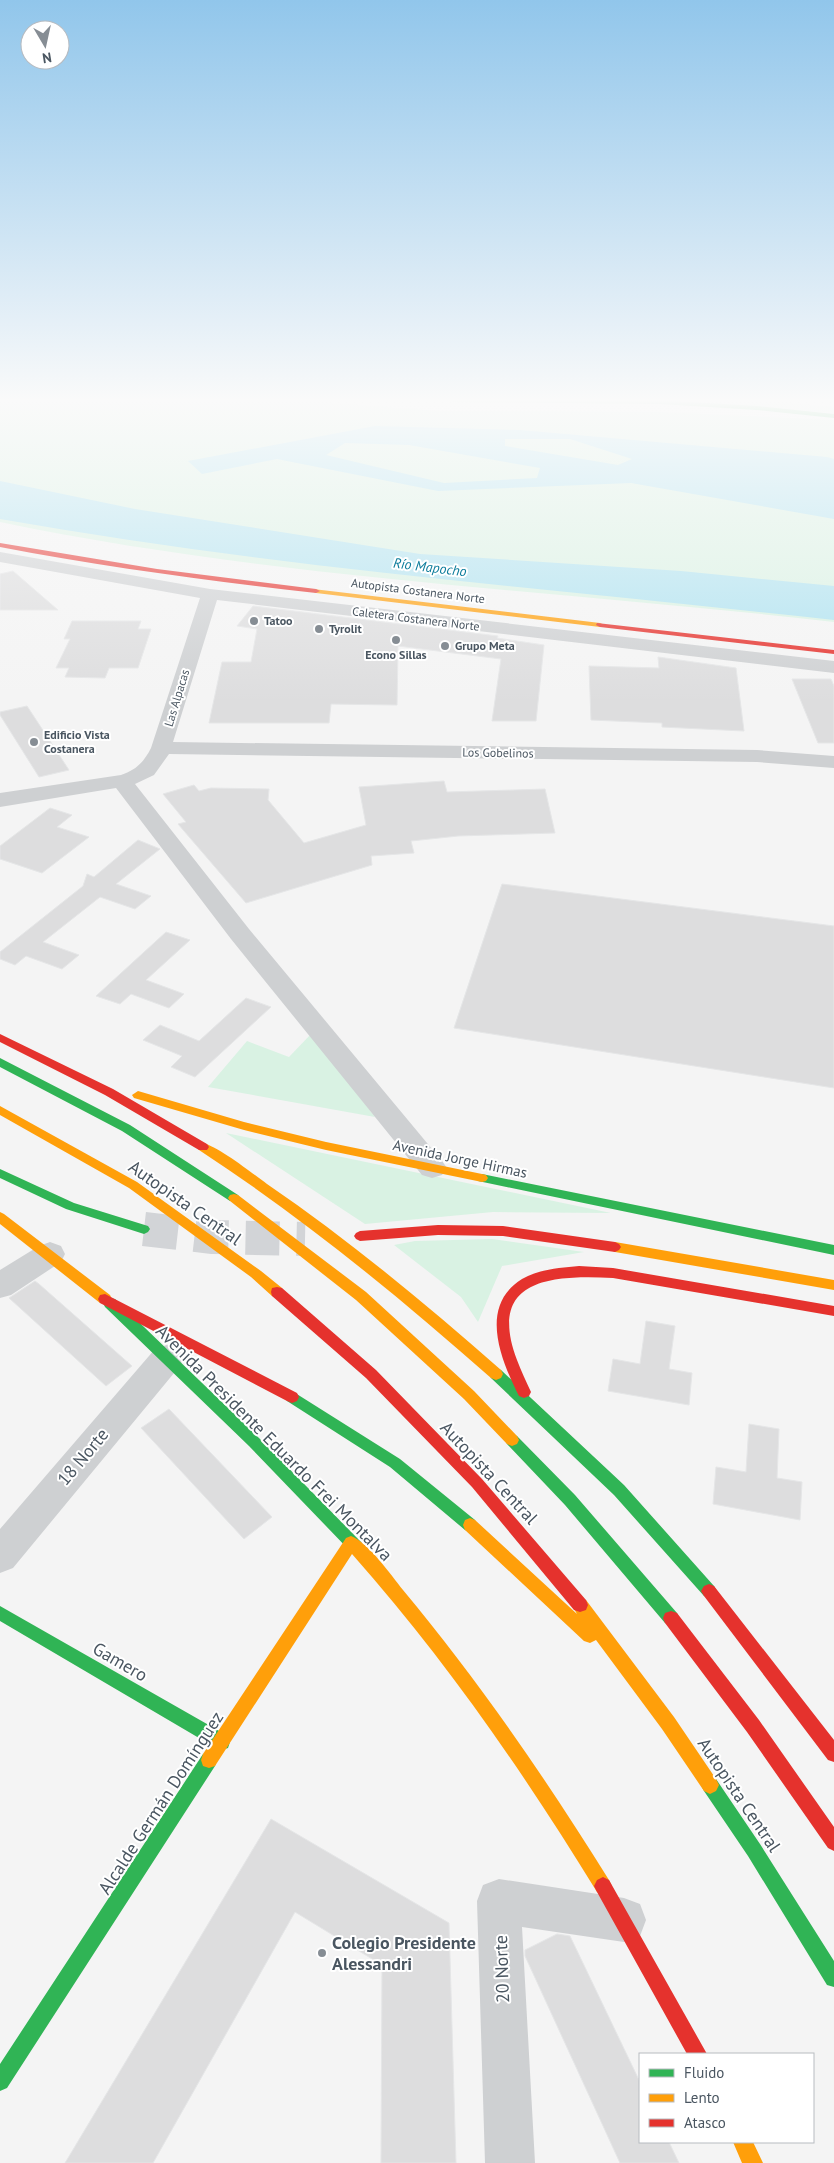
<svg xmlns="http://www.w3.org/2000/svg" width="834" height="2163" viewBox="0 0 834 2163" font-family="'PT Sans',sans-serif">
  <style>
    .green { fill: #d9f2e3 }
    .water { fill: #aee2f0; fill-rule: evenodd }
    .building { fill: #ddddde; stroke: #e5e6e7 }
    .lines { fill: none; stroke-linecap: round; stroke-linejoin: round }
    .secondary-tunnel { stroke: #d2d4d7; stroke-width: 34; stroke-dasharray: 34 17; stroke-linecap: butt }
    .street { fill: #ced0d2; fill-rule: evenodd }
    .fast { fill: #30b455; fill-rule: evenodd }
    .slow { fill: #ff9f0a; fill-rule: evenodd }
    .jam { fill: #e5322d; fill-rule: evenodd }
    .poi-dot { fill: #868d94; stroke: #fff; stroke-width: 2 }
    .labels { text-anchor: middle; stroke-width: 4; stroke-linejoin: round; paint-order: stroke }
    .far-street-label { font-size: 12px; fill: #4a5661; stroke: #fff }
    .far-poi-label { font-size: 12px; font-weight: bold; fill: #4a5661; stroke: #fff; text-anchor: start }
    .far-water-label { font-size: 14px; font-style: italic; fill: #0c7c9b; stroke: #fff }
    .street-label { font-size: 15px; fill: #4a5661; stroke: #fff }
    .near-street-label { font-size: 18px; fill: #4a5661; stroke: #fff }
    .near-poi-label { font-size: 18px; font-weight: bold; fill: #4a5661; stroke: #fff; text-anchor: start }
  </style>
  <rect width="100%" height="100%" fill="#f4f4f4"/>
  <path class="green" d="M0 400H293L440 411 661 412 834 420V622C556 590 274 579 0 522Z
    M681 400H760L834 407V413Z
    M311 1034 375 1117 208 1087 247 1041 289 1057Z
    M226 1133 611 1213 493 1212 365 1224Z
    M492 1239 584 1252 502 1266 478 1322 461 1297 394 1245 415 1241Z"/>
  <path class="water" d="M375 426 520 430 827 457 834 459V519L631 483 438 491 277 459 202 474 188 461ZM505 439H570L632 459 618 465 505 446ZM345 443 409 445 540 468 537 478 444 483 326 455Z
    M0 481 135 509 420 554 681 571 834 586V620C555 589 276 568 0 519Z"/>
  <path class="building" d="M13 571 58 610H0V574Z
    M253 606 498 636 497 638 544 645 536 721H492L501 659 398 646 397 705 331 704 329 723H209L222 662H251L257 629 237 626Z
    M72 621H141L138 629H151L138 668H109L105 678 65 677 69 668H56L70 639H64Z
    M658 657 736 668 744 731 662 727V723L591 720 589 666 659 668Z
    M792 679H831L834 686V743H818Z
    M27 706 50 741 69 770 39 777 0 715V712Z
    M444 781 447 792 545 789 555 833 458 836 411 841 414 853 371 856 372 865 246 903 178 824 186 822 163 794 194 785 199 791 211 788 269 789 268 800 304 843 366 825 359 787Z
    M50 808 72 815 57 827 89 837 42 873 0 859V846Z
    M138 840 160 849 116 884 151 896 135 909 100 897 43 942 79 955 62 969 26 956 15 965 0 959V952L83 886 87 874 94 877Z
    M502 884 834 926V1088L454 1028Z
    M166 932 190 940 146 980 184 994 169 1008 131 994 120 1004 96 996Z
    M246 998 271 1007 195 1077 171 1067 182 1056 143 1040 160 1025 199 1041Z
    M35 1281 39 1284 132 1366 106 1386 9 1298Z
    M646 1321 675 1326 669 1369 692 1373 689 1405 608 1391 613 1359 640 1364Z
    M169 1409 272 1517 244 1539 141 1428Z
    M749 1424 779 1429 777 1478 802 1482 800 1520 713 1504 716 1467 746 1472Z
    M271 1819 449 1923 456 2163H381L382 1965 295 1912 153 2163H65Z
    M557 1934 570 1936 640 2082V2142H669L679 2163H620L525 1956V1950Z"/>
  <g class="lines">
    <path class="secondary-tunnel" d="M144 1229 213 1237 305 1239"/>
    <path class="street" d="M0 552 210 589 834 661V673L217 600 173 742 757 750 834 756V768L757 762 169 754 154 775 135 784 249 929 442 1161 447 1168 442 1175 432 1178 422 1175 231 939 116 788 0 807V793L121 775C136 770 144 762 151 748L200 598 0 562Z
      M50 1242 61 1246 65 1254 61 1262 11 1295 0 1298V1270L39 1246Z
      M167 1345 179 1349 184 1358 179 1367 13 1568 0 1573V1529L155 1349Z
      M499 1879 624 1898 640 1904 646 1920 640 1936 624 1942 522 1927 535 2163H485L477 1901 483 1885Z"/>
    <path class="fast" d="M449 400H660L757 406 834 414V418L757 410 660 404 452 402Z
      M0 1058 130 1125 238 1195 240 1198 238 1201H230L122 1131 0 1067Z
      M0 1169 74 1203 148 1226 150 1229 148 1232 144 1234 66 1209 0 1178Z
      M482 1174 834 1245V1255L478 1181 476 1178 478 1175Z
      M110 1298 115 1299 259 1438 361 1542 364 1547 361 1552 356 1554 351 1552 249 1446 105 1307 103 1303 105 1299Z
      M496 1368 501 1370 624 1485 714 1586 717 1591 714 1596 709 1598 704 1596 614 1495 491 1378 489 1374 491 1370Z
      M292 1391 400 1459 475 1520 477 1525 475 1530 470 1532 465 1530 390 1467 287 1401 285 1397 287 1393Z
      M512 1434 517 1436 575 1495 677 1613 679 1618 677 1623 671 1625 665 1623 565 1505 507 1444 505 1440 507 1436Z
      M0 1606 228 1736 230 1742 228 1748 222 1750 216 1748 0 1621Z
      M209 1752 215 1754 217 1760 215 1766 7 2088 0 2091V2064L203 1754Z
      M710 1776 716 1779 760 1844 834 1961V1987L827 1985 748 1856 704 1791 701 1785 704 1779Z"/>
    <path class="slow" d="M313 589 600 623 604 625 600 627 316 593 312 591Z
      M138 1091 244 1122 326 1142 482 1174 486 1175 488 1178 486 1181 482 1182 326 1150 244 1130 134 1098 132 1095Z
      M0 1106 137 1182 261 1271 282 1288 283 1292 282 1296 277 1297 272 1296 251 1277 129 1188 0 1115Z
      M203 1143C219 1147 252 1173 267 1184 349 1240 426 1304 501 1370L503 1374 501 1378 496 1380 491 1378C398 1296 303 1218 199 1150L197 1147 199 1144Z
      M234 1194 238 1195 366 1292 474 1391 517 1436 519 1440 517 1444 512 1446 507 1444 464 1399 356 1300 230 1201 228 1198 230 1195Z
      M0 1212 4 1214 110 1295 112 1299 110 1303 105 1304 100 1303 0 1224Z
      M615 1242 834 1280V1290L615 1252 611 1250 609 1247 611 1244Z
      M470 1518 475 1520 577 1614 572 1605 574 1600 580 1598 586 1600 674 1717 716 1779 719 1785 716 1791 710 1794 704 1791 662 1729 596 1640 590 1643 584 1641 465 1530 463 1525 465 1520Z
      M351 1536C368 1542 391 1575 403 1590 479 1681 546 1779 609 1880L612 1886 609 1892 603 1895 597 1892C524 1773 445 1659 352 1554L215 1766 209 1768 203 1766 201 1760 203 1754 346 1538Z
      M733 2142H753L763 2163H742Z"/>
    <path class="jam" d="M0 543 157 569 316 589 320 591 316 593C210 581 105 567 0 547Z
      M597 623 834 650V654L600 627 596 625Z
      M0 1034 113 1089 207 1144 209 1147 207 1150H199L105 1095 0 1042Z
      M438 1225 503 1226 615 1242 619 1244 621 1247 619 1250 615 1252 503 1236 438 1235 360 1241 356 1239 354 1236 356 1233 360 1231Z
      M579 1266 613 1268 834 1306V1316L613 1278C553 1275 486 1278 517 1360 521 1371 526 1381 531 1392L529 1396 524 1398 519 1396C501 1360 478 1306 522 1279 539 1269 560 1268 579 1266Z
      M277 1287 282 1288 376 1370 482 1479 586 1600 588 1605 586 1610 580 1612 574 1610 472 1487 366 1378 272 1296 271 1292 272 1288Z
      M105 1294 297 1393 299 1397 297 1401 292 1403 287 1401 100 1303 98 1299 100 1295Z
      M709 1584 714 1586 834 1740V1762L828 1760 704 1596 701 1591 704 1586Z
      M671 1611 677 1613 759 1720 834 1827V1851L828 1848 747 1732 665 1623 663 1618 665 1613Z
      M603 1877 609 1880 707 2054H687L597 1892 594 1886 597 1880Z"/>
  </g>
  <linearGradient id="sky" x2="0" y2="1"><stop stop-color="#91c6eb"/><stop offset="0.57" stop-color="#fafafa"/><stop offset="1" stop-color="#fafafa" stop-opacity="0"/></linearGradient>
  <rect width="834" height="703" fill="url(#sky)"/>
  <g class="poi-dot">
    <circle cx="254" cy="621" r="5"/>
    <circle cx="319" cy="629" r="5"/>
    <circle cx="396" cy="640" r="5"/>
    <circle cx="445" cy="646" r="5"/>
    <circle cx="34" cy="742" r="5"/>
    <circle cx="322" cy="1953" r="5"/>
  </g>
  <g class="labels">
    <g class="far-street-label">
      <text transform="translate(418 591) rotate(7)" y="4">Autopista Costanera Norte</text>
      <text transform="translate(416 619) rotate(7)" y="4">Caletera Costanera Norte</text>
      <text transform="translate(177 698) rotate(-73)" y="4">Las Alpacas</text>
      <text transform="translate(498 753) rotate(1)" y="4">Los Gobelinos</text>
    </g>
    <g class="far-poi-label">
      <text x="264" y="625">Tatoo</text>
      <text x="329" y="633">Tyrolit</text>
      <text x="455" y="650">Grupo Meta</text>
      <text x="396" y="659" text-anchor="middle">Econo Sillas</text>
      <text x="44" y="739">Edificio Vista<tspan x="44" dy="14">Costanera</tspan></text>
    </g>
    <g class="far-water-label">
      <text transform="translate(430 567) rotate(7)" y="5">Río Mapocho</text>
    </g>
    <g class="street-label">
      <text transform="translate(460 1159) rotate(12)" y="5">Avenida Jorge Hirmas</text>
    </g>
    <g class="near-street-label">
      <text transform="translate(185 1203) rotate(35)" y="6">Autopista Central</text>
      <text transform="translate(274 1443) rotate(45)" y="6">Avenida Presidente Eduardo Frei Montalva</text>
      <text transform="translate(83 1457) rotate(-50)" y="6">18 Norte</text>
      <text transform="translate(489 1473) rotate(47)" y="6">Autopista Central</text>
      <text transform="translate(120 1662) rotate(30)" y="6">Gamero</text>
      <text transform="translate(739 1795) rotate(56)" y="6">Autopista Central</text>
      <text transform="translate(161 1803) rotate(-57)" y="6">Alcalde Germán Domínguez</text>
      <text transform="translate(502 1969) rotate(-92)" y="6">20 Norte</text>
    </g>
    <g class="near-poi-label">
      <text x="332" y="1949">Colegio Presidente<tspan x="332" dy="21">Alessandri</tspan></text>
    </g>
  </g>
  <rect x="639" y="2053" width="175" height="90" fill="#ffffff" stroke="#b7bbc0"/>
  <rect x="649" y="2069" width="25" height="8" fill="#30b455" stroke="#b7bbc0"/>
  <text x="684" y="2078" font-size="15" fill="#4a5661">Fluido</text>
  <rect x="649" y="2094" width="25" height="8" fill="#ff9f0a" stroke="#b7bbc0"/>
  <text x="684" y="2103" font-size="15" fill="#4a5661">Lento</text>
  <rect x="649" y="2119" width="25" height="8" fill="#e5322d" stroke="#b7bbc0"/>
  <text x="684" y="2128" font-size="15" fill="#4a5661">Atasco</text>
  <g transform="translate(45 45) rotate(171)"><circle r="24" fill="#ffffff" stroke="#b7bbc0"/>
  <path d="M0-4L9 19L0 12L-9 19Z" fill="#868d94"/>
  <text y="-8" font-size="14" font-weight="bold" text-anchor="middle" fill="#4a5661">N</text>
  </g>
</svg>
